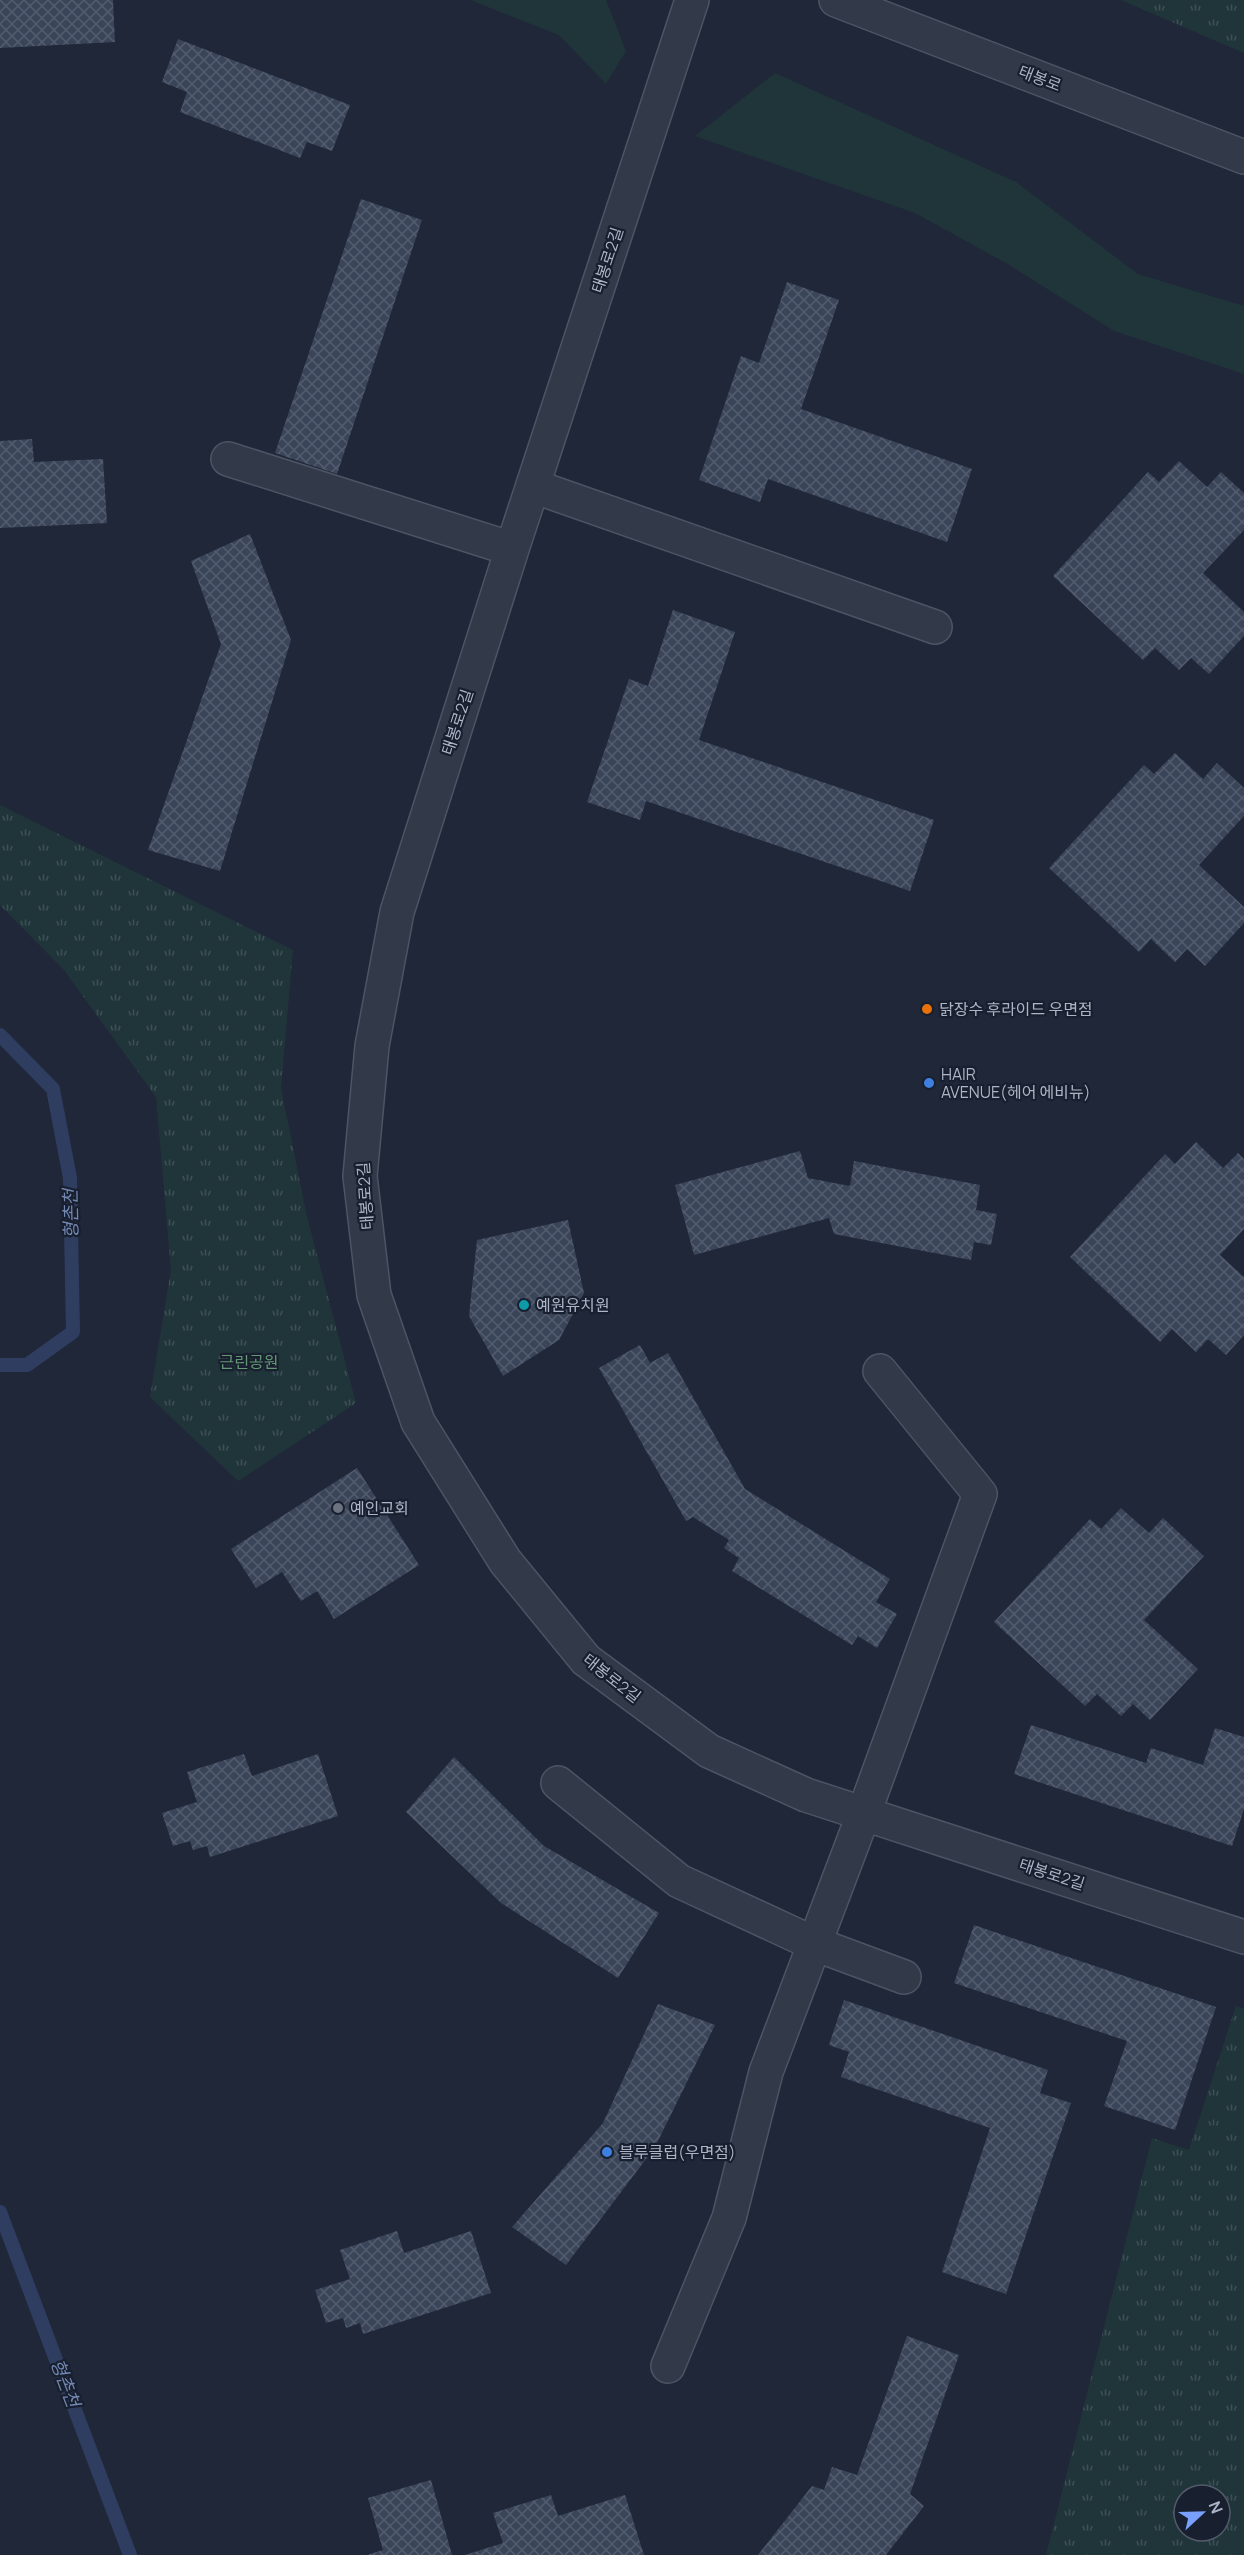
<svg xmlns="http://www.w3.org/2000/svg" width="1244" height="2555" viewBox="0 0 1244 2555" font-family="Manrope,'Noto Sans KR',sans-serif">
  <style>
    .grass { fill: #20353a }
    .park { fill: url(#park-tufts); fill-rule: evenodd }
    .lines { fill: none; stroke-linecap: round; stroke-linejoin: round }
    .stream { stroke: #2f3e60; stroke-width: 14 }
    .building { fill: url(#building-cross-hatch) }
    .minor-casing { stroke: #4d5464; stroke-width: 36 }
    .minor { stroke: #323a49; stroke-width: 33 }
    .food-dot { fill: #e8710a; stroke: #181f2e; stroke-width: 2 }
    .shop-dot { fill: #3f7fe0; stroke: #181f2e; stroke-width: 2 }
    .culture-dot { fill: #0f9aa8; stroke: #181f2e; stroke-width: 2 }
    .worship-dot { fill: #6b7280; stroke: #181f2e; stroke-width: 2 }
    .labels { text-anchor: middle; stroke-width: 4.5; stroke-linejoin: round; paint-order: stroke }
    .street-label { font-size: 16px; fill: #acb4c6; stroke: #181f2e }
    .poi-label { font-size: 16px; fill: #acb4c6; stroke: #181f2e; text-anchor: start }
    .park-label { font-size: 16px; fill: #629874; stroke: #181f2e }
    .water-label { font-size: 18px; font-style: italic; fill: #7287b2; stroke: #181f2e }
  </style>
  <defs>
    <pattern id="park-tufts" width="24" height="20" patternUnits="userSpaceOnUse" patternTransform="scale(1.5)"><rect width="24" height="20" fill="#20353a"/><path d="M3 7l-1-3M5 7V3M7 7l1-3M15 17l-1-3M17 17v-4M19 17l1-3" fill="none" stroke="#3e5055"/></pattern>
    <pattern id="building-cross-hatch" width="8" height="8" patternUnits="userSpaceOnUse" patternTransform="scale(1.5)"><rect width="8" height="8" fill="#3a4559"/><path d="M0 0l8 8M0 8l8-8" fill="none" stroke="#545d6f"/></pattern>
  </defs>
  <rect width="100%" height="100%" fill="#1f2739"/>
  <path class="grass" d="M470 0H606L626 51 606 84 559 35Z
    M775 73 1016 182 1138 274 1244 306V374L1114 331 1011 266 915 213 695 136Z"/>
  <path class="park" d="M1121 0H1244V53Z
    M0 805 293 950 281 1088 307 1217 356 1403 238 1481 150 1397 171 1270 156 1097 64 970 0 905Z
    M1236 2006 1244 2009V2555H1046L1152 2138 1189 2150ZM1184 2495H1220V2531H1184Z"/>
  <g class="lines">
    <path class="stream" d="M0 1035 53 1089 70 1178 73 1332 27 1365H0
      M0 2212 130 2555"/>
  </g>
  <path class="building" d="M0 0H113L115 42 0 48Z
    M178 39 350 105 332 151 307 142 300 158 180 112 187 92 162 82Z
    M361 199 422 220 337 474 275 453Z
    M787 282 839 300 801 409 972 469 947 542 768 479 760 502 699 480 741 356 759 363Z
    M32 439 34 462 103 459 107 523 0 528V441Z
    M1179 461 1207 487 1221 472 1244 493V530L1203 573 1244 612V636L1209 674 1191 658 1179 670 1155 648 1143 660 1053 576 1148 472 1159 482Z
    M250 534 291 640 220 871 148 850 221 644 191 561Z
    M673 610 735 632 699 740 934 820 910 891 646 801 640 820 587 802 629 679 648 686Z
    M1175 753 1203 779 1217 763 1244 788V816L1199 865 1244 907V923L1205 966 1187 949 1175 962 1151 939 1139 952 1049 868 1144 765 1154 774Z
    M1196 1142 1223 1168 1238 1153 1244 1159V1229L1220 1255 1244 1277V1335L1226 1355 1208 1339 1196 1352 1172 1329 1160 1342 1070 1257 1165 1154 1175 1164Z
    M800 1151 808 1178 850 1186 854 1161 980 1185 976 1210 997 1214 991 1245 974 1242 971 1260 834 1234 829 1218 694 1255 675 1185Z
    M568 1220 584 1293 559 1340 503 1376 469 1316 477 1240Z
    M640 1345 650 1363 668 1353 745 1489 890 1579 876 1602 897 1614 877 1648 858 1636 852 1645 732 1571 739 1558 724 1548 729 1540 693 1517 686 1521 599 1368Z
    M357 1468 419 1565 334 1619 317 1591 301 1601 282 1572 256 1588 231 1549Z
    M1121 1508 1149 1533 1163 1518 1204 1556 1144 1620 1198 1669 1150 1720 1133 1704 1121 1716 1097 1694 1085 1706 994 1622 1090 1519 1101 1529Z
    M1031 1725 1146 1763 1151 1748 1203 1765 1215 1728 1244 1737V1809L1232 1846 1014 1774Z
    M244 1754 252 1776 318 1754 338 1816 210 1857 207 1846 193 1850 190 1841 173 1846 162 1813 197 1802 187 1772Z
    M454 1757 544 1846 659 1913 618 1978 501 1903 406 1812Z
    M974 1925 1216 2007 1175 2130 1104 2106 1127 2041 954 1983Z
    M844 2000 1048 2070 1040 2093 1071 2103 1006 2294 942 2272 990 2128 841 2077 849 2052 829 2045Z
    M658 2004 715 2025 655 2147 566 2265 512 2227 603 2123Z
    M397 2231 404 2253 471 2231 491 2293 363 2334 360 2323 346 2328 343 2318 326 2323 315 2290 350 2279 340 2250Z
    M907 2336 959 2355 910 2494 924 2506 886 2555H758L812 2486 824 2490 832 2467 857 2475Z
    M431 2480 452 2555H367L383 2550 368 2498Z
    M551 2495 558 2516 625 2495 644 2555H465L503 2543 493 2513Z"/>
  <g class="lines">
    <defs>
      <path id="minor" d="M692 0 512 549 397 912 372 1046 360 1176 374 1295 418 1422 505 1561 586 1660 709 1751 806 1795 1244 1937
        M836 0 1244 157
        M228 459 512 549
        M533 486 935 627
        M558 1783 679 1881 815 1944 904 1977
        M668 2366 729 2218 766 2072 864 1813 980 1494 880 1371"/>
    </defs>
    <use href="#minor" class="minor-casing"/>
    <use href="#minor" class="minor"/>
  </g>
  <circle class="food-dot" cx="927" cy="1009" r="6"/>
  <g class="shop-dot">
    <circle cx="929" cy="1083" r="6"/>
    <circle cx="607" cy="2152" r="6"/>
  </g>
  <circle class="culture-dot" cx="524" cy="1305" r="6"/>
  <circle class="worship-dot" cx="338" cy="1508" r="6"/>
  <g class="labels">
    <g class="street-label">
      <text transform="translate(1040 78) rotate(21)" y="6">태봉로</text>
      <text transform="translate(607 260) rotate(-72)" y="6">태봉로2길</text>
      <text transform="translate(457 722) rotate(-72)" y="6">태봉로2길</text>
      <text transform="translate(365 1196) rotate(-94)" y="6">태봉로2길</text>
      <text transform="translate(612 1678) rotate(38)" y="6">태봉로2길</text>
      <text transform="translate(1052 1874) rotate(18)" y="6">태봉로2길</text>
    </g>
    <g class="poi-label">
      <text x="939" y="1015">닭장수 후라이드 우면점</text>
      <text x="941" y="1080">HAIR<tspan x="941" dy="18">AVENUE(헤어 에비뉴)</tspan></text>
      <text x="536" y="1311">예원유치원</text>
      <text x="350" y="1514">예인교회</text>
      <text x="619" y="2158">블루클럽(우면점)</text>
    </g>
    <g class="park-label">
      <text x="249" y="1368">근린공원</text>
    </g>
    <g class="water-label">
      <text transform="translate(71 1214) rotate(-91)" y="6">형촌천</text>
      <text transform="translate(65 2383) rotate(69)" y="6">형촌천</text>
    </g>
  </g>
  <g transform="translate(1202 2513) rotate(68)"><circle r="28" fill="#181f2e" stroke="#535b6b" stroke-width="1.5"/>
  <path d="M0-4.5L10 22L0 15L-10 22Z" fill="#79a0ff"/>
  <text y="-9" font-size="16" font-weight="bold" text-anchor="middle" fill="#acb4c6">N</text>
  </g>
</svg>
